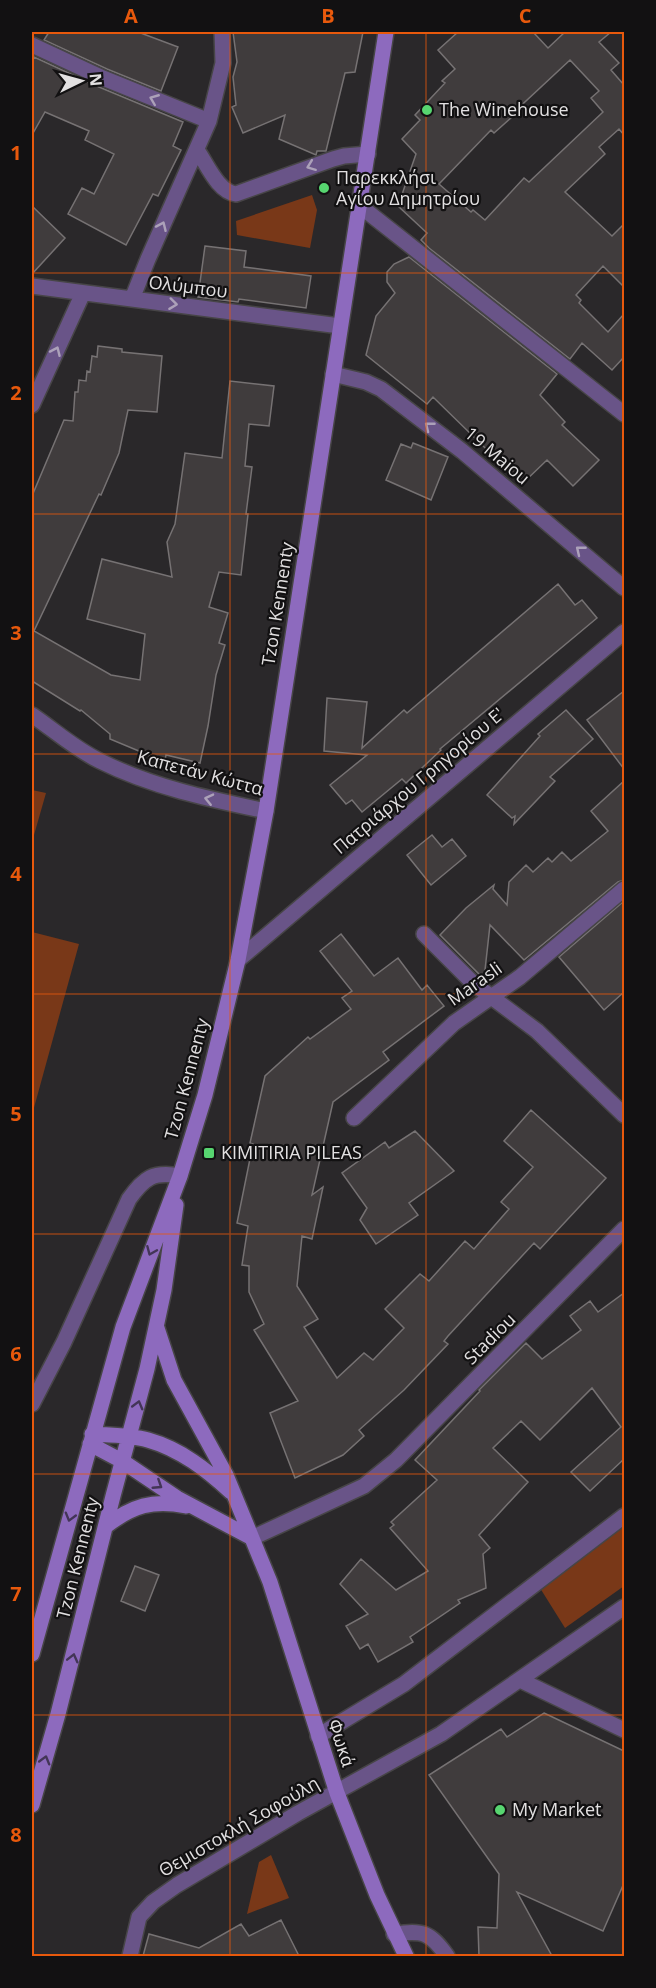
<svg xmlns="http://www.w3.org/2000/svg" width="656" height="1988" viewBox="0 0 656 1988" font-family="'Open Sans',sans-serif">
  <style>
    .green { fill: #793818 }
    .building { fill: #403c3d; stroke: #767273; stroke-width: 1.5; fill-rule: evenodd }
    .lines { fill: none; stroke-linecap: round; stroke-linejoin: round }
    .street-casing { stroke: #474547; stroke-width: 18 }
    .secondary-casing { stroke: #474547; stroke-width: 18 }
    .street { stroke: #695488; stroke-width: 15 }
    .secondary { stroke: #8d6abe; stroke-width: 15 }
    .oneway { stroke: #aca1b9 }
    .oneway2 { stroke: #433557 }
    .grid { fill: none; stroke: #e8590c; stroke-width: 1.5; stroke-opacity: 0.55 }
    .poi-dot { fill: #57d570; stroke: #121112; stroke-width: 2 }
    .labels { text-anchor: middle; stroke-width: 4.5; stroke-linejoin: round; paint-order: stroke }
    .poi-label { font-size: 18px; fill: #e2e0e1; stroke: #121112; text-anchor: start }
    .street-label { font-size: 18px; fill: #e2e0e1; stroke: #121112 }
    .neatline { fill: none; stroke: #e8590c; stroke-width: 2 }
    .grid-label { font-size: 20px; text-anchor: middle; font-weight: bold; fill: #e8590c }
  </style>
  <rect width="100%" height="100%" fill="#2a282a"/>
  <path class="green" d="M312 195 317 210 310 248 237 235 236 221Z
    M32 790 46 793 32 842Z
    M32 932 79 944 32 1115Z
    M624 1523V1586L565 1628 540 1588Z
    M271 1855 289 1898 247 1914 259 1862Z"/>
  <path class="building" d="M49 32H138L178 47 161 91 107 69 44 40Z
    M233 32H363L355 72 345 73 326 151H317L316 155 279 139 285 115 243 133 232 107 236 105 233 77 237 62Z
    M458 32H533L548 48 565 32H611L599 42 619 63 611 70 624 85V135L619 129 599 147 605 154 565 192 612 236 624 224V287L603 266 576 295 581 300 579 303 608 332 624 314V357L612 370 582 343 570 359 429 248 421 240 427 233 398 206 416 154 402 139 420 120 415 115 445 83 442 81 455 69 438 50ZM570 60 599 91 591 98 603 112 529 182 524 178 485 220 473 210 471 212 439 184 491 130 494 133 512 117 511 115Z
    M34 57 99 87 183 122 173 146 181 150 158 196 153 194 126 245 68 214 82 188 94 194 114 154 85 140 89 131 45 112 32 135V61Z
    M32 206 65 238 32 274Z
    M205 246 246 251 244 267 311 276 306 308 239 299 238 302 198 297Z
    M409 257 557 374 540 395 565 422 562 425 599 460 573 486 547 460 522 484 433 397 427 404 366 355 376 316 395 293 387 282V272L394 264Z
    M98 346 122 349V352L162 356 157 412 128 410 119 453 101 495 99 494 34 631 111 675 140 680 145 634 87 619 102 559 172 577 167 542 175 524 185 453 222 458 230 381 274 386 269 426 249 424 245 466 252 467 246 514H248L241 575 219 572 209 607 228 613 219 643 225 645 216 675 208 726 200 763 166 755 164 765 146 754 110 739V734L81 710 80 711 32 681V496L64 420 73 421 75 392H78L79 380 86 381 87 371 90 372 92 356 97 357Z
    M413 443 448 457 431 500 386 480 401 444 411 448Z
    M558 584 575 605 582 600 597 618 440 749 441 750 406 783 402 779 362 812 352 800 346 804 330 785 367 755 324 751 327 698 367 702 362 748 404 710 407 713Z
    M624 691V769L587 720Z
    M566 710 593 739 550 777 555 781 514 824 515 816 512 818 487 795 540 736 538 734Z
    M624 781V880L618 882 524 960 490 925 484 979 440 935 466 908 494 885 493 889 507 905 509 882 526 865 533 872 548 858 552 862 562 852 571 861 608 831 591 811Z
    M432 835 442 847 452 839 466 856 431 885 407 855Z
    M624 901V992L604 1010 559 957Z
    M341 934 374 976 398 958 422 990 427 985 444 1006 383 1052 389 1060 333 1102 312 1195 323 1187 312 1239 302 1236 297 1286 318 1319 304 1327 337 1378 364 1353 373 1360 404 1328 385 1309 420 1274 429 1281 465 1241 474 1249 509 1209 501 1202 533 1167 504 1141 531 1110 606 1178 540 1249 534 1243 448 1336 444 1341 448 1344 404 1390 359 1430 364 1436 343 1455 295 1478 270 1413 298 1401 254 1330 264 1324 249 1292V1266L242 1265 248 1226 237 1223 253 1144 250 1143 265 1076 308 1037 310 1039 351 1009 342 998 352 991 320 951Z
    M415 1131 454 1171 409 1203 418 1215 376 1244 360 1220 367 1208 342 1173 385 1142 389 1148Z
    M624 1293V1459L590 1491 571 1472 621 1427 592 1388 540 1440 521 1421 493 1448 528 1482 479 1535 490 1548 483 1554 486 1588 458 1600 460 1603 410 1637 413 1642 378 1662 368 1644 360 1649 346 1626 368 1614 340 1584 361 1559 396 1590 428 1571 390 1528 394 1525 391 1522 437 1480 415 1460 480 1391 479 1390 526 1343 542 1359 581 1330 570 1316 590 1301 598 1312Z
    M135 1566 159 1575 145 1611 121 1601Z
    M544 1713 624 1751V1883L603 1931 517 1892 552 1956H479L478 1927 497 1928 499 1874 429 1775 501 1729 507 1737Z
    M281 1920 299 1956H143L149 1934 199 1948 241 1924 249 1936Z"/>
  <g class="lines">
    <defs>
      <path id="street" d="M32 45 103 78 209 121
        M197 150C207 164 218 192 236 194L333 159 344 156 368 154
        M360 206 624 414
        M32 286 340 326
        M132 299 148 259 209 121 223 63 222 32
        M333 374 366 382 381 389 398 402 462 451 624 588
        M32 405 83 293
        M32 715C54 730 75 749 100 761 152 787 209 799 266 811
        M424 934 474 984 537 1031 624 1115
        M238 960 624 632
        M354 1118 454 1023 520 977 624 889
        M32 1404 64 1342 129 1199C144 1178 153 1171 180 1176
        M252 1538 364 1486 396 1460 624 1229
        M520 1680 624 1730
        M318 1736 404 1684 624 1516
        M394 1934C423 1930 430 1932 447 1956
        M130 1956 139 1917 153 1902 177 1885 298 1813 441 1734 624 1607"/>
      <path id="secondary" d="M157 1328 174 1380 226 1475 270 1582 337 1793 377 1895 406 1956
        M92 1434C111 1435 131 1435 148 1440 180 1449 207 1470 231 1492
        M90 1444 122 1461 177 1498 252 1538
        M106 1526C132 1506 153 1499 186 1506
        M32 1654 123 1327 180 1176 205 1095 238 960 266 811 386 32
        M32 1805 58 1714 113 1496 147 1369 164 1290 176 1205"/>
    </defs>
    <use href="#street" class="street-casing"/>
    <use href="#secondary" class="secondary-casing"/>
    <use href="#street" class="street"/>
    <use href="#secondary" class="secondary"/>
  </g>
  <defs><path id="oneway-chevron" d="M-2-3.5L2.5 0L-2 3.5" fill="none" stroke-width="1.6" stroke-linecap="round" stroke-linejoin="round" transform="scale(1.5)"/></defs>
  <g class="oneway">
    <use href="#oneway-chevron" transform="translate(154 99) rotate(-158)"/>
    <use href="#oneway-chevron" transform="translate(311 166) rotate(159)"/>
    <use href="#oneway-chevron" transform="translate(162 226) rotate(-66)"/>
    <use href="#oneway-chevron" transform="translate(173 304) rotate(7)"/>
    <use href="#oneway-chevron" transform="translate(56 351) rotate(-66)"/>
    <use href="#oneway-chevron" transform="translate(429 426) rotate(-142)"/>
    <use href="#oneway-chevron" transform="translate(580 550) rotate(-141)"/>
    <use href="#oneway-chevron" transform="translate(209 799) rotate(-167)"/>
  </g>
  <g class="oneway2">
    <use href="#oneway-chevron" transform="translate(151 1251) rotate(113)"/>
    <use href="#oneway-chevron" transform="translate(138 1405) rotate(-75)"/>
    <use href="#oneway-chevron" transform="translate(158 1485) rotate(33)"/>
    <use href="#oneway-chevron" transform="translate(70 1517) rotate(106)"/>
    <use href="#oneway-chevron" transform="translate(73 1658) rotate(-76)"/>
    <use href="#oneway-chevron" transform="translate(45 1760) rotate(-74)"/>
  </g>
  <path class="grid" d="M230 32V1956M426 32V1956M32 273H624M32 514H624M32 754H624M32 994H624M32 1234H624M32 1474H624M32 1715H624"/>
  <g class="poi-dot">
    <circle cx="427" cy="110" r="6"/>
    <circle cx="324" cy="188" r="6"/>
    <rect x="203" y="1147" width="12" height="12" rx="3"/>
    <circle cx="500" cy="1810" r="6"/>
  </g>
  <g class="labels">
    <g class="poi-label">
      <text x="439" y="116">The Winehouse</text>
      <text x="336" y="184">Παρεκκλήσι<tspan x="336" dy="21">Αγίου Δημητρίου</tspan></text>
      <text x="221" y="1159">KIMITIRIA PILEAS</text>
      <text x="512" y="1816">My Market</text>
    </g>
    <g class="street-label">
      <text transform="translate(188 287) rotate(7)" y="6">Ολύμπου</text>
      <text transform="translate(497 456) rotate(40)" y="6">19 Maiou</text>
      <text transform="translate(278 604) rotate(-81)" y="6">Tzon Kennenty</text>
      <text transform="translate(200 773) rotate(15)" y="6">Καπετάν Κώττα</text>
      <text transform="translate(419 781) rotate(-40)" y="6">Πατριάρχου Γρηγορίου Ε'</text>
      <text transform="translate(475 984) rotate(-35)" y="6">Marasli</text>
      <text transform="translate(187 1079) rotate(-75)" y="6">Tzon Kennenty</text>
      <text transform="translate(490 1339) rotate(-45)" y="6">Stadiou</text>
      <text transform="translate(78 1558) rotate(-76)" y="6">Tzon Kennenty</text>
      <text transform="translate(341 1743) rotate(72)" y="6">Φωκά</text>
      <text transform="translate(239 1827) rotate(-30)" y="6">Θεμιστοκλή Σοφούλη</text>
    </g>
  </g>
  <rect width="656" height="1988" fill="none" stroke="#121112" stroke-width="66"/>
  <g transform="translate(81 81) rotate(85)" stroke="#121112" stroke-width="4.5" paint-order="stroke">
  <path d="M0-4.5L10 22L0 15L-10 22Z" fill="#e2e0e1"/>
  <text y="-9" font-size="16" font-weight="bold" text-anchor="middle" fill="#e2e0e1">N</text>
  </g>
  <rect x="33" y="33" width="590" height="1922" class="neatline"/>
  <g class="grid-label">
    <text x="131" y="23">A</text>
    <text x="328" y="23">B</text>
    <text x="525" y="23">C</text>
    <text x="16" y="160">1</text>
    <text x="16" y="400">2</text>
    <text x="16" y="640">3</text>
    <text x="16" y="881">4</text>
    <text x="16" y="1121">5</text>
    <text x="16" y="1361">6</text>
    <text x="16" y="1601">7</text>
    <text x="16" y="1842">8</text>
  </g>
</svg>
